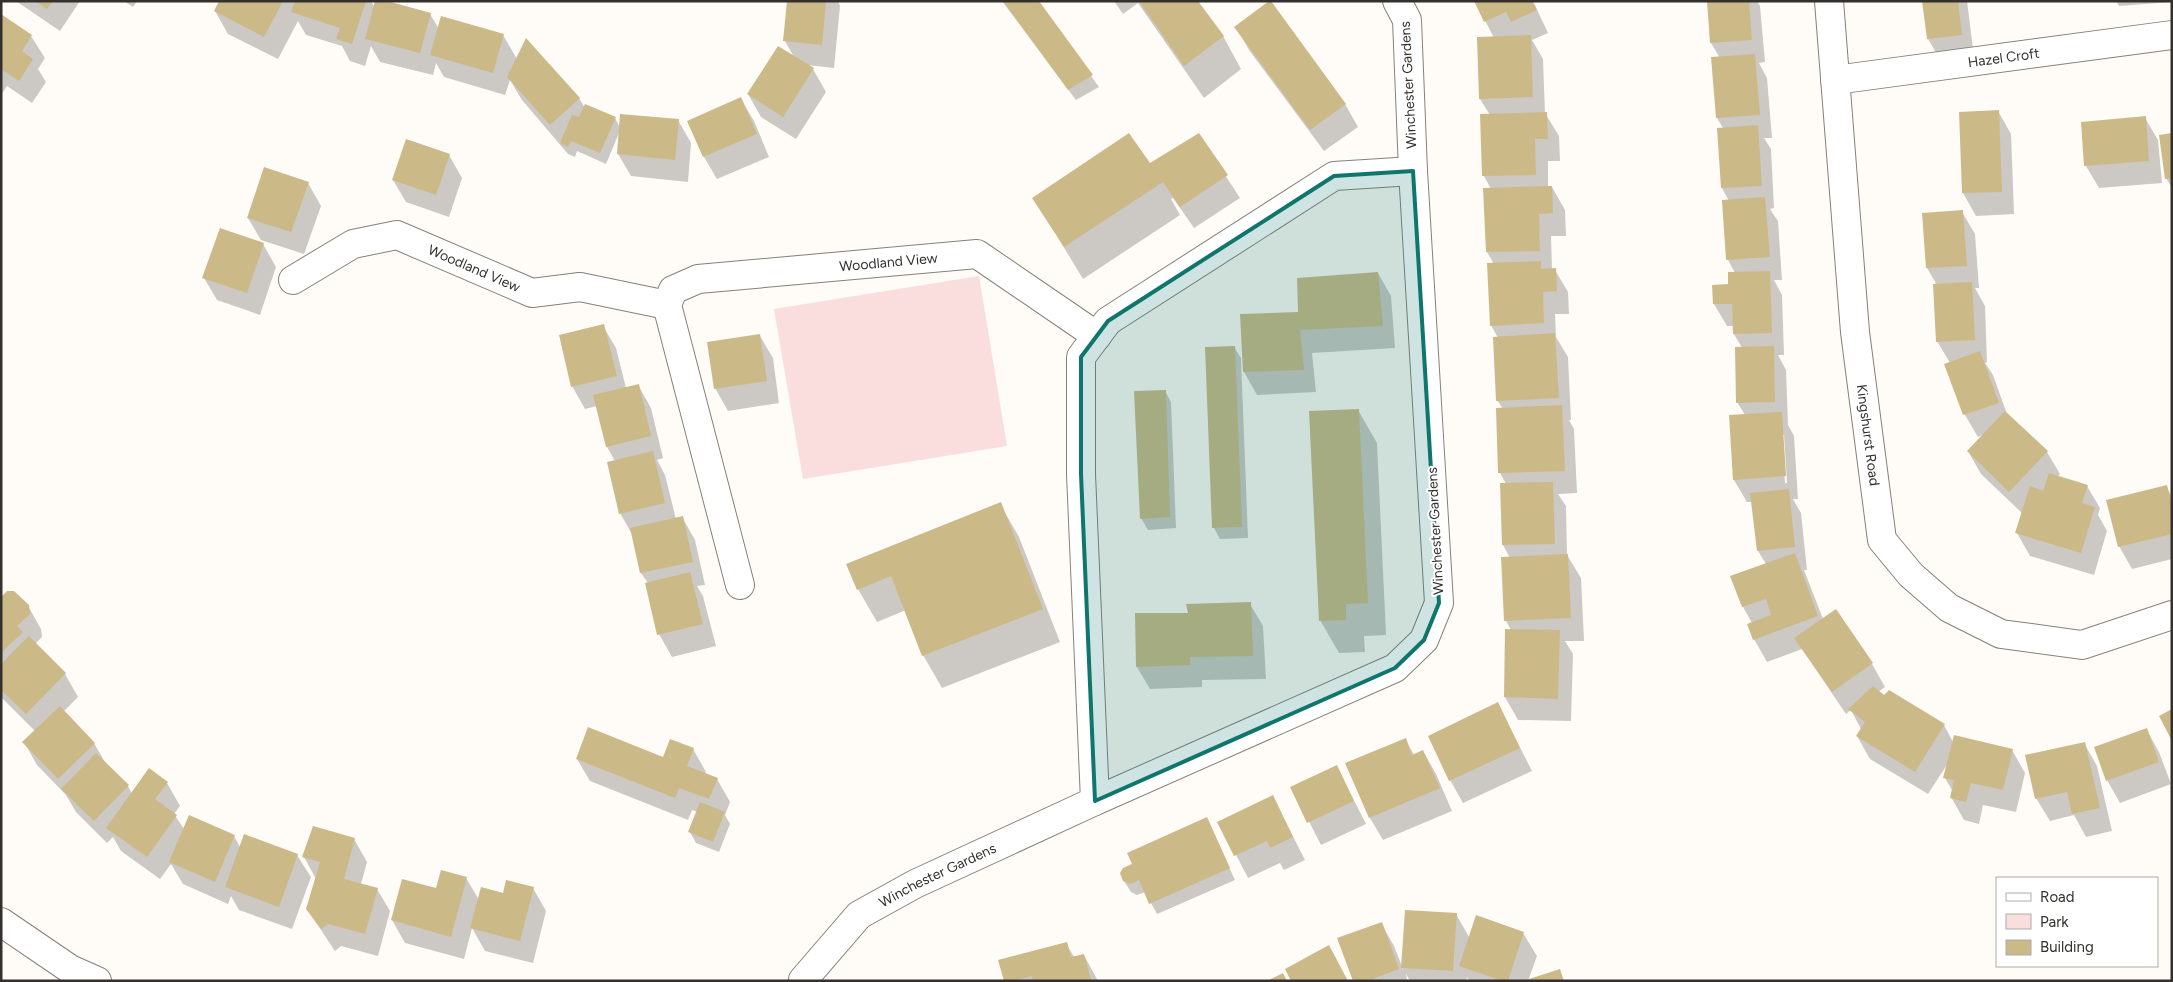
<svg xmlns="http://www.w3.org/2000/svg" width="2173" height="982" viewBox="0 0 2173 982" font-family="Figtree,sans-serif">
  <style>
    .green { fill: #f9dedd }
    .shadow { fill: #0003; fill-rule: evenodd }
    .building { fill: #cbba87 }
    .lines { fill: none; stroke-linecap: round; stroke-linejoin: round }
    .minor-casing { stroke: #868079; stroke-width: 30 }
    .minor { stroke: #fff; stroke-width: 28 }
    .marked { fill: #0f766e; fill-opacity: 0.2; stroke: #0f766e; stroke-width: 4; stroke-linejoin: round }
    .labels { text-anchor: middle; stroke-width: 4; stroke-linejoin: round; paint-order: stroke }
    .street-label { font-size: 14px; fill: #33302e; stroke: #fff }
  </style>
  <rect width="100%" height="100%" fill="#fffbf6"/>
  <path class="green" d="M979 276 1007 446 803 479 774 309Z"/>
  <path class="shadow" d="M16 1H80L60 31Z
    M124 1H137L133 7Z
    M221 1H371L375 8 430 14 439 29 503 35 517 59 579 98 585 108 615 118 620 128 678 120 691 143 688 182 631 176 618 154 619 133 606 164 577 151 575 157 568 154 522 100 510 80 505 95 444 77 436 63 433 75 380 62 371 46 365 66 350 61 342 46 306 35 298 21 278 59 228 34 215 11Z
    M789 1H838L840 6 834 68 807 65 813 69 826 92 796 139 761 117 748 94 794 57 785 41Z
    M1002 1H1037L1099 87 1076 100Z
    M1114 1H1197L1223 36 1241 69 1204 98 1138 3 1123 14Z
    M1475 1H1533L1548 33 1532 40 1543 59 1545 113 1559 136 1560 161H1548V187H1552L1565 210 1566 236H1551L1552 270H1555L1568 292 1569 314H1555L1556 337 1568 357 1571 420H1569L1574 429 1577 493 1558 494 1566 506 1567 555 1581 578 1584 641H1565L1573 654 1571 721 1518 720 1505 697 1507 630H1511L1506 621 1510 558 1503 545 1501 485 1506 484 1500 473 1497 410 1503 409 1497 400 1498 338 1491 325 1494 264 1487 252 1491 189 1484 176 1482 115H1490L1480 99 1494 38Z
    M1708 1H1757L1760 6 1765 62 1759 63 1767 78 1772 138H1764L1771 149 1774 208 1770 209 1778 221 1782 280H1774L1782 295 1784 355H1778L1786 370 1788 425 1794 436 1798 499H1793L1801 513 1807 570H1804L1823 619 1835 611 1872 664 1885 687 1878 692 1944 725 1953 742 2012 750 2025 773 2016 812 1983 805 1979 824 1964 820 1951 797 1953 792 1945 778 1948 763 1928 794 1870 759 1857 736 1861 729 1851 710 1846 714 1802 649 1767 662 1754 639 1752 623 1743 607 1732 577 1766 564 1758 551 1752 502H1747L1734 480 1745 415 1737 402 1742 348 1734 334V326H1727L1714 304 1730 285 1735 273 1728 260 1724 201H1729L1722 188 1723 128 1717 118 1720 58 1711 43ZM1782 435H1784L1787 483H1785Z
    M1923 1H1967L1974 57 1941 61 1928 39Z
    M2116 1H2172V2L2119 6Z
    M1 15 31 36 45 58 38 69 46 82 32 103 7 86 1 95Z
    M1236 27 1345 104 1358 127 1324 151 1249 50Z
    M741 99 754 121 769 157 717 179 704 157 689 121Z
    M1998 111 2011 134 2014 214 1976 216 1963 193 1960 113Z
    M2145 118 2158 140 2162 183 2099 188 2086 166Z
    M2172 134V188L2166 178Z
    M1199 135 1240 198 1194 228 1173 198 1171 199 1180 215 1083 279 1034 198 1152 169Z
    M449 155 462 178 449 217 406 202 393 180Z
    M308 183 321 206 304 254 261 240 248 218Z
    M1962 212 1975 234 1979 288H1975L1985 306 1987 362 1985 363 1993 375 2007 414 2047 452 2060 474 2057 477 2087 486 2100 508 2098 515 2107 531 2094 575 2030 556 2017 533 2023 514 1981 474 1968 451 1983 435 1978 437 1965 415 1946 365 1950 363 1937 341V285L1927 268Z
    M263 244 276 267 260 315 217 300 204 278Z
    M1378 273 1391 296 1395 348 1312 353 1316 392 1257 395 1244 372 1241 315 1299 313Z
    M603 326 616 348 626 388 638 385 651 408 663 458 657 460 665 475 676 519 682 517 695 540 705 585 697 586 703 596 716 646 672 657 659 634 648 583 641 573 633 536 620 513 615 461 607 447 597 406 585 409 572 386Z
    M760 336 773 358 779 403 728 411 715 388Z
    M1234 347 1241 358 1248 538 1220 539 1214 528 1207 349Z
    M1165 391 1171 402 1176 528 1148 530 1141 518Z
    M1358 410 1377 443 1386 635 1364 636 1365 652 1339 653 1320 620Z
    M2166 487 2172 496V559L2132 569 2119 546Z
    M1000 504 1019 537 1060 642 942 688 923 655 906 610 877 622 858 589Z
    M1 599 28 606 41 629 42 637 35 644 65 674 78 697 63 712 94 743 106 764 128 786 132 794 167 783 180 806 174 814 184 829 234 836 240 847 297 855 311 877 292 929 239 910 231 896 228 904 183 884 171 864 160 879 121 851 113 837 107 843 76 812 66 795 37 765 24 742 35 731 1 697Z
    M1250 604 1263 626 1266 679 1202 680V687L1150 689 1137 667 1189 614Z
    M1498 704 1532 771 1463 803 1450 780Z
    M2146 729 2159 752 2171 784 2120 803 2107 780Z
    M1405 739 1414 755 1423 751 1436 774 1452 811 1383 840 1370 818Z
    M2084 743 2097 766 2112 831 2086 837 2074 815 2050 821 2036 798Z
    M693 749 706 772 705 774 717 779 730 802 725 815 730 824 719 852 696 843 690 832 698 812 692 810 688 820 590 781 577 759H664Z
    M1337 767 1366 824 1321 845 1292 788Z
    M1273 797 1305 860 1284 870 1280 863 1248 878 1219 822Z
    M1207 819 1235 880 1157 914 1145 892 1137 895 1131 892 1124 881Z
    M354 839 367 862 361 884 377 889 390 911 378 956 341 946 335 951 307 909 316 879 304 857Z
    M466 878 479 900 533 888 546 911 533 963 485 951 472 928 464 959 405 943 392 920 403 880 437 890Z
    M1406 911 1456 914 1469 937 1523 933 1537 956 1528 981H1469L1467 977 1466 981H1410L1406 974 1407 981H1354L1381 923 1394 946 1403 969Z
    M1066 943 1074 957 1084 955 1098 981H1005Z"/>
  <path class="building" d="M35 1H53L47 9Z
    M219 1H283L264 37 214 11Z
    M295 1H366L352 44 336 39 340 28 291 12Z
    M375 1H387L431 13 420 53 365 39Z
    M787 1H826L822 45 783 41Z
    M1003 1H1039L1093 75 1068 90Z
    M1139 1H1198L1224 36 1184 66Z
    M1269 1H1271L1346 104 1310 130 1234 27Z
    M1474 1H1532L1537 10 1511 22 1506 12 1484 22Z
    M1707 1H1749L1752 40 1710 43Z
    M1922 1H1958L1962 35 1927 39Z
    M1 14 32 35 22 51 33 59 19 81 1 69Z
    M441 16 504 34 493 73 430 55Z
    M1531 35 1533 97 1479 99 1477 37Z
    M526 38 580 98 550 125 507 77Z
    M778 46 814 68 783 117 747 94Z
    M1755 54 1760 115 1716 118 1711 57Z
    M741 97 757 134 703 157 687 121Z
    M585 104 616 117 600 153 571 141 568 147 560 143 572 115 579 117Z
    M1999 110 2002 192 1962 193 1959 112Z
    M1547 112 1548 139H1535L1536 175 1482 176 1480 114Z
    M620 114 679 119 675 160 617 154Z
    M2146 116 2149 161 2084 166 2081 122Z
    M1758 125 1762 186 1721 188 1717 128Z
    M1129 133 1150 163 1199 133 1228 175 1180 207 1163 182 1064 247 1032 198Z
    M2172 133V178L2165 179 2159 135Z
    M406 139 450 154 436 195 392 180Z
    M264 167 309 182 291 232 247 218Z
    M1552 186 1553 213 1539 214 1540 251 1486 252 1483 188Z
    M1765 197 1770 257 1726 260 1722 200Z
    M1963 210 1967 266 1926 268 1922 213Z
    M220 228 264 243 247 293 202 278Z
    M1541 261V269L1556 268 1557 291 1543 292 1544 323 1490 326 1487 263Z
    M1770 271 1772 333 1733 334 1732 304H1713L1712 285 1728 284V272Z
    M1378 272 1383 326 1300 330 1304 370 1243 372 1240 314 1298 312 1297 278Z
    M1972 282 1975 340 1936 342 1933 284Z
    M604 324 617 376 571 387 559 335Z
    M1555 333 1559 398 1496 401 1493 337Z
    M760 334 767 381 714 389 707 342Z
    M1235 346 1242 527 1212 528 1205 347Z
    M1774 346 1775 402 1736 403 1735 347Z
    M1980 351 1999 403 1963 415 1944 364Z
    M639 384 651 436 606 447 593 395Z
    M1166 390 1170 517 1140 519 1134 391Z
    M1562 405 1565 471 1498 473 1496 408Z
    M1359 409 1368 603 1346 604V620L1319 621 1309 411Z
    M2005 411 2048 451 2009 492 1967 451Z
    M1782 412 1786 476 1733 480 1729 415Z
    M653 451 665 503 619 514 607 462Z
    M2049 473 2088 485 2082 503 2095 507 2081 553 2015 533 2030 486 2043 491Z
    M1553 482 1555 544 1502 545 1500 483Z
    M2167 485 2172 505V534L2118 547 2106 500Z
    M1789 489 1795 547 1757 551 1750 493Z
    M1001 502 1043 609 922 656 891 576 857 590 846 564Z
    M683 516 693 562 640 573 630 528Z
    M1795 553 1818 616 1753 640 1747 624 1771 615 1766 599 1742 607 1730 576Z
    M1568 554 1571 618 1504 621 1501 557Z
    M690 572 703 624 657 635 645 583Z
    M7 591H14L29 605 30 614 17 626 23 632 1 653V597Z
    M1251 602 1253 656 1190 657V665L1136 667 1135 613H1188L1186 604Z
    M1836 609 1873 663 1832 692 1794 638Z
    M1505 629 1560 630 1558 699 1504 697Z
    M29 636 66 673 26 714 1 690V664Z
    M1873 686 1884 695 1889 690 1945 724 1915 772 1856 736 1865 722 1848 709Z
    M1498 702 1520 748 1449 781 1428 736Z
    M60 706 95 743 58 779 22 742Z
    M2172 709V741L2159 716Z
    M588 727 663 757 670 739 694 748 687 766 718 778 709 799 679 788 675 798 576 759Z
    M2147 728 2159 762 2106 781 2094 747Z
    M1954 735 2013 749 2003 790 1971 783 1966 802 1950 798 1954 780 1943 778Z
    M1406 738 1412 755 1423 750 1440 788 1369 818 1345 763Z
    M2085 742 2100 808 2072 814 2067 792 2035 799 2025 755Z
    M96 753 129 785 94 821 61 789Z
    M1337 765 1354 801 1307 823 1290 787Z
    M149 768 168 782 155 799 177 815 147 857 106 828Z
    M1273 795 1293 837 1270 848 1267 841 1234 856 1217 822Z
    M700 802 725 812 713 842 688 832Z
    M189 815 235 835 215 882 169 862Z
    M1207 817 1230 868 1149 904 1139 880 1130 884 1123 881 1120 873 1123 868 1132 864 1127 853Z
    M313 826 355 838 344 879 378 888 365 934 328 924 321 929 306 909 320 862 302 857Z
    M244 834 298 854 279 907 225 887Z
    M441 870 467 877 451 937 391 920 402 879 436 888Z
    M506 880 534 887 520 941 470 928 481 887 503 893Z
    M1405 910 1457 913 1453 971 1401 968Z
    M1476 915 1524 932 1508 981H1503L1459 966Z
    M1382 922 1399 969 1367 981H1353L1337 938Z
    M1067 942 1071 957 1084 954 1091 980 1033 981 1032 976 1013 981H1004L998 960Z
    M1329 945 1348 981H1291L1285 969Z
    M1560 969 1564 981H1526V980Z
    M1283 973 1287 981H1267Z"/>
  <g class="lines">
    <defs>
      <g id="minor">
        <path id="s1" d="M1829 1 1855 332 1882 540 1911 575 1949 608 2001 634 2082 645 2172 615"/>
        <path id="s2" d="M1835 80 2172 35"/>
        <path id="s3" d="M293 280 353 244 397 235 532 293 580 287 667 305"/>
        <path id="s4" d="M740 585 667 305 673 290 698 279 977 254 1097 336"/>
        <path d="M1095 801 1395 668 1424 640 1439 603 1413 171"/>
        <path d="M1 922 70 969 97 981"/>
        <path id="s5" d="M803 980 859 915 915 884 1095 801 1081 474V357L1108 321 1334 176 1413 171 1407 20 1397 1"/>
      </g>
    </defs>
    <use href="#minor" class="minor-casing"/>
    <use href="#minor" class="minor"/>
  </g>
  <path class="marked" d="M1413 171 1439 603 1424 640 1395 668 1095 801 1081 474V357L1108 321 1334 176Z"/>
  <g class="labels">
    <g class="street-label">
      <text dy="5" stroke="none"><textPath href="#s2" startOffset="170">Hazel Croft</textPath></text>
      <text transform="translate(1408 85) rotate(-93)" y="5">Winchester Gardens</text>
      <text dy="5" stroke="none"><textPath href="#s4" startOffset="524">Woodland View</textPath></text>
      <text dy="5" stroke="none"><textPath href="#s3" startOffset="199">Woodland View</textPath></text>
      <text dy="5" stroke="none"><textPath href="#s1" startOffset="436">Kingshurst Road</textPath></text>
      <text transform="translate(1435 531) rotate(-93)" y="5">Winchester Gardens</text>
      <text dy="5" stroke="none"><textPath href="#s5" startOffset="174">Winchester Gardens</textPath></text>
    </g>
  </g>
  <rect width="2173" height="982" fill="none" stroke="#33302e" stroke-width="5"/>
  <rect x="1996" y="877" width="162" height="90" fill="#ffffff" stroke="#adacab"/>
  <rect x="2006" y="893" width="25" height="8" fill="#ffffff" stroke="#adacab"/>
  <text x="2040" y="902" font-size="15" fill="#33302e">Road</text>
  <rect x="2006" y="914" width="25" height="15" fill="#f9dedd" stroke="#adacab"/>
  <text x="2040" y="927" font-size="15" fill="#33302e">Park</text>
  <rect x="2006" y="940" width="25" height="15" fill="#cbba87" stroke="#adacab"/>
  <text x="2040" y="952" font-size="15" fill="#33302e">Building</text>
</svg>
